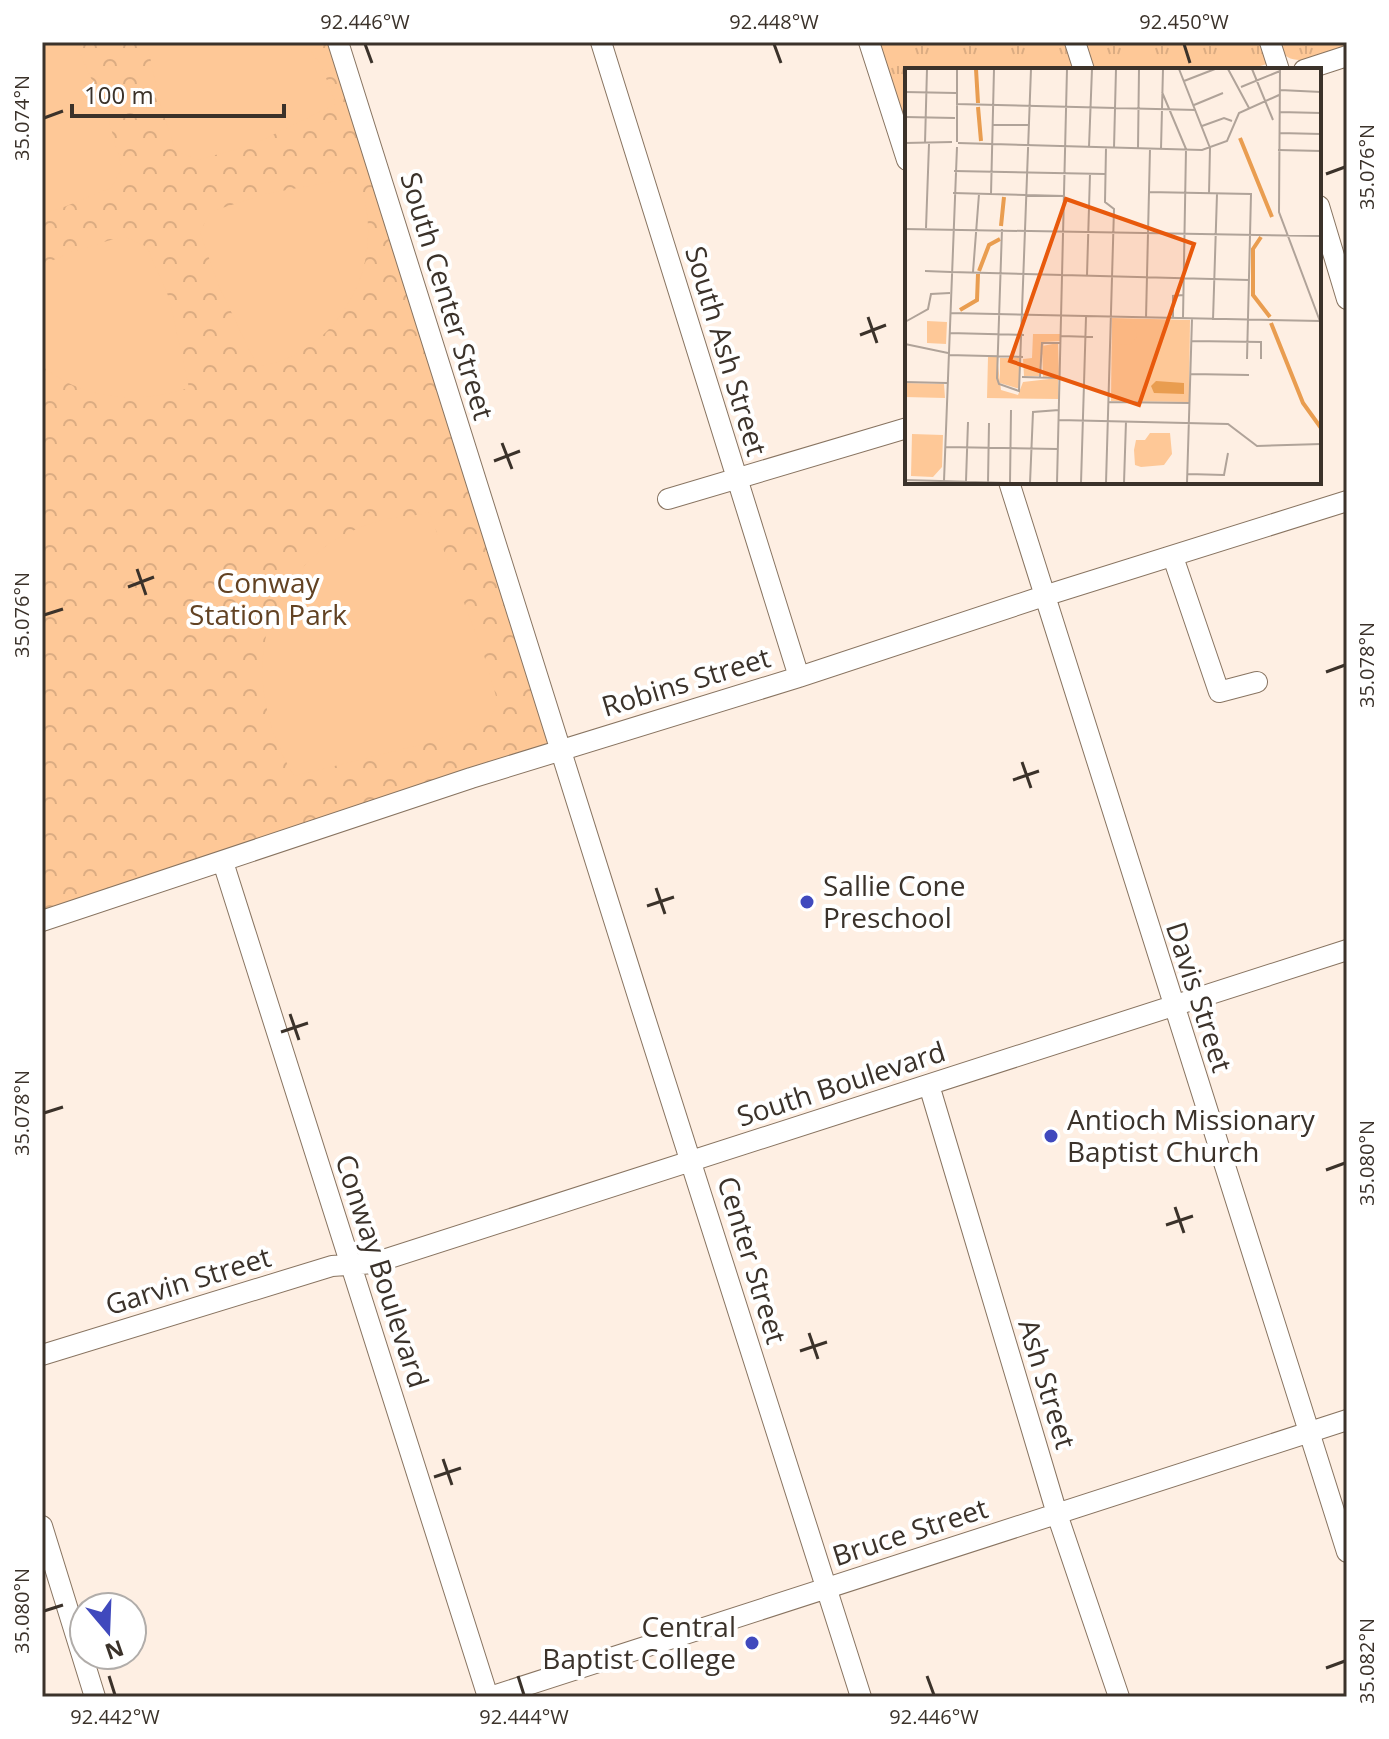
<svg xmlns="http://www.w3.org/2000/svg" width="1389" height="1739" viewBox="0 0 1389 1739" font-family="'Open Sans',sans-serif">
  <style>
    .grass { fill: url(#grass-tufts) }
    .park { fill: url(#park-crowns) }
    .pitch { fill: #fec897 }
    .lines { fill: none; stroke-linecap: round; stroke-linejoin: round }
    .minor-casing { stroke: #887461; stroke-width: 22 }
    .minor { stroke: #fff; stroke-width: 20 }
    .ticks { fill: none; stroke: #3b322a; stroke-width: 3 }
    .poi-dot { fill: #4049bd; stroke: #fff; stroke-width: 3 }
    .labels { text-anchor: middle; stroke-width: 8; stroke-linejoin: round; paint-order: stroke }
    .street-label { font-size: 28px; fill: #3b322a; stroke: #fff }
    .park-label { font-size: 28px; fill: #624223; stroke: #fff }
    .poi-label { font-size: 28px; fill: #3b322a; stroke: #fff; text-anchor: start }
    .inset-river { fill: none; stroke: #e99d50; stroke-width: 4 }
    .inset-road { fill: none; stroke: #b0a399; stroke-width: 2 }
    .view { fill: #e8590c; fill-opacity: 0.15; stroke: #e8590c; stroke-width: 4 }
    .inset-edge { fill: none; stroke: #3b322a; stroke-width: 4 }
    .neatline { fill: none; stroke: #3b322a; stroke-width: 3 }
    .ticks-label { font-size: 20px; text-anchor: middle; fill: #3b322a }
  </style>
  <defs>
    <pattern id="grass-tufts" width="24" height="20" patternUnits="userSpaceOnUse" patternTransform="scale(2)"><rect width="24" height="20" fill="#fec897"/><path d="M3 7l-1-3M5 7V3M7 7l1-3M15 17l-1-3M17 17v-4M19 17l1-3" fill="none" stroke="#dbac82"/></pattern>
    <pattern id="park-crowns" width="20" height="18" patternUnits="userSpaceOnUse" patternTransform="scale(2)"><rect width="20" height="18" fill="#fec897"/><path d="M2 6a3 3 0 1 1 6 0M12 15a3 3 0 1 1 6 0" fill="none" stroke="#dbac82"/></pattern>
  </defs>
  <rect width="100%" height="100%" fill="#feefe3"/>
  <path class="grass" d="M875 42H1065L1074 70H907V142Z
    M1082 42H1260L1267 64 1247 70H1091Z
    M1293 42H1347V46C1325 53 1292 73 1278 47Z"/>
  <path class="park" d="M42 42H327L549 737 547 747 539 751 42 910Z"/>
  <path class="pitch" d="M42 42H75L107 114 122 168 111 188 59 209 42 213Z
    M147 42H304L321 65 336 104 252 145 197 160 175 150 158 96Z
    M358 177C365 197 369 217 368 238 366 298 319 360 257 366L218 284 200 232 210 212 265 194Z
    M124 236 147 247 169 298 189 388C138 404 85 401 42 366V265L74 251Z
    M429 512 483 652 498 703 488 722 428 743 294 776C256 712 247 636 296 576 308 560 324 545 342 536 356 529 372 522 387 519 402 516 415 517 429 512Z"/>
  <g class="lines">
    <defs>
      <path id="minor" d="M338 42C510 594 685 1146 861 1697
        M601 42 799 677
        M869 42 907 160
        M1075 42 1084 70
        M1270 42 1279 70
        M1304 70 1347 56
        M1319 206 1347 299
        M1009 482 1347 1552
        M668 499 907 428
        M1173 557 1219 692 1257 682
        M223 862 488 1697
        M42 921 471 778 799 677 1044 596 1347 501
        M929 1085 1057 1514 1119 1697
        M42 1355 332 1266 374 1263 1347 950
        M42 1526 95 1697
        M490 1697 1347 1420"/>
    </defs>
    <use href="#minor" class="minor-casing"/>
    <use href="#minor" class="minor"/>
  </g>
  <path class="ticks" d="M365 44 372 63M774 44 781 63M1184 44 1190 63M44 118 63 111M1326 174 1345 167M868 317 877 343M860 335 886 325M502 443 512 469M494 461 520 451M137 569 146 595M128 587 154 577M44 615 63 609M1326 672 1345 665M1022 762 1031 788M1013 780 1039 771M656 888 665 914M647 906 674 897M290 1014 299 1040M281 1032 308 1023M44 1113 63 1107M1326 1170 1345 1163M1175 1207 1184 1233M1166 1225 1193 1216M809 1333 818 1359M800 1351 827 1342M443 1459 452 1485M434 1477 461 1468M44 1611 63 1605M1326 1668 1345 1661M109 1676 115 1695M518 1676 524 1695M927 1676 934 1695"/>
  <g class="poi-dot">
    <circle cx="807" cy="902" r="8"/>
    <circle cx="1051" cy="1136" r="8"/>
    <circle cx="752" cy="1643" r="8"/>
  </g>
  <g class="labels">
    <g class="street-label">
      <text transform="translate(447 296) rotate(73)" y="10">South Center Street</text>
      <text transform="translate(726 351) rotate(73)" y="10">South Ash Street</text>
      <text transform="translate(686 682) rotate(-17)" y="10">Robins Street</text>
      <text transform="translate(1199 997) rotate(72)" y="10">Davis Street</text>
      <text transform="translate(841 1084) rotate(-18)" y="10">South Boulevard</text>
      <text transform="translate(752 1260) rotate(73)" y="10">Center Street</text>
      <text transform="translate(382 1271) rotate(72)" y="10">Conway Boulevard</text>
      <text transform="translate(188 1281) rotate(-17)" y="10">Garvin Street</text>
      <text transform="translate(1047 1384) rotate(73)" y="10">Ash Street</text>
      <text transform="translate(910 1532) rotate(-18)" y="10">Bruce Street</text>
    </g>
    <g class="park-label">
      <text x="268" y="593">Conway<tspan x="268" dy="32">Station Park</tspan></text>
    </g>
    <g class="poi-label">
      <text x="823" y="896">Sallie Cone<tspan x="823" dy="32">Preschool</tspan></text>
      <text x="1067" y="1130">Antioch Missionary<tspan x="1067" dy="32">Baptist Church</tspan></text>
      <text x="736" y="1637" text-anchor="end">Central<tspan x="736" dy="32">Baptist College</tspan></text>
    </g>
  </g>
  <g transform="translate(905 68)">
    <rect width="416" height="416" fill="#feefe3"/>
    <path d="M22 253 42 254 41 276 22 275ZM128 266H155V273L139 274 134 308H119L118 291 127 290ZM153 275 154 308 138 309 137 278ZM83 289H92L96 322 113 327 118 314 153 310 154 331 82 330ZM95 290H115V321L95 315Z" fill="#fec897"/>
    <path d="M0 315 39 316 40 330 0 329ZM245 365H265L267 386 259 397 236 399 230 397 229 382 231 372H240Z" fill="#fec897"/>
    <path d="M207 250 285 252 284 334 206 333Z" fill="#fec897"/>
    <path d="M208 265a12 12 0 1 1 24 0a12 12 0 1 1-24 0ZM7 366 38 367 37 399 28 409 6 408Z" fill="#fec897"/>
    <path d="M251 313 279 315V326L249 325 246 318Z" fill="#e99d50"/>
    <path class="inset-river" d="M71 1 73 35M73 39 76 73M335 70 367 149M96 158 99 129M356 169 348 181V227L365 249M74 203 84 177 95 171M55 242 72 232 73 206M366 255 398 335 416 360"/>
    <path class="inset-road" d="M52 1V74M274 1 305 80 304 126M323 1 344 40M347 1 368 52M375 1 374 144 416 256M279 13 310 1M336 19 375 3M375 22 416 24M0 24 51 25M257 24 281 81 278 250M51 36 291 42M289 37 318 25M374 44 416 45M0 49 50 50M87 57H124M297 58 319 50 327 53M374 65 416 66M0 75 47 74M20 75 22 1M53 75 297 82 322 73 334 45 374 27M184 79 187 1M209 80 211 1M233 80 234 1M256 81 258 1M373 82 416 83M49 103 200 106M243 124 346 126 342 291M48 125 159 128M86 126 89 1M21 160 24 76M0 161 416 168M97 161 92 310 94 316 114 323 126 1M20 203 46 204M46 204 344 212M68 204 74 126M182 207 185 106M45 245 415 253M241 250 245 81M268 250V228L278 227M308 252 312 126M0 254 23 241 26 226 45 225M44 265 119 267M156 268 188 269M287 273 356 274V291M0 276 43 285M43 287 118 289M286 306 344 307M117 309 155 310M135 309 137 275H155M0 314 42 315M204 334 285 335M154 352 323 356 352 378 416 376M40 379 153 381M283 406 319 407 323 385M0 412 105 415M39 413 52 79M61 413 63 354M83 414 84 355M105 414 106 342M125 415 128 344 154 342M152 415 162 1M176 415 181 249M201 415 209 141 200 134 201 80M219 415 221 353M282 415 287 251"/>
    <path class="view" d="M161 131 289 176 234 337 105 293Z"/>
    <rect width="416" height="416" class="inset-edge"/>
  </g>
  <rect width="1389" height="1739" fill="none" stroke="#ffffff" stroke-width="88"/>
  <g transform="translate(108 1631) rotate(161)"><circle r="38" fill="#ffffff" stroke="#b1adaa" stroke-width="2"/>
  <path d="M0-6L14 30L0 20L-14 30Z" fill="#4049bd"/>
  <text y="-12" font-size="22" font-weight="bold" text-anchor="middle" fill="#3b322a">N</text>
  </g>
  <path d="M72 104v12h212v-12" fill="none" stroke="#3b322a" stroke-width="4"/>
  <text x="84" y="104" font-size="24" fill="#3b322a" stroke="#ffffff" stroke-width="6" paint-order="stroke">100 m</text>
  <rect x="44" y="44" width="1301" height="1651" class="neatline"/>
  <g class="ticks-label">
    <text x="365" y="29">92.446°W</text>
    <text x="774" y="29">92.448°W</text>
    <text x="1184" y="29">92.450°W</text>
    <text transform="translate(22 118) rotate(-90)" y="7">35.074°N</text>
    <text transform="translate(1367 167) rotate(-90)" y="7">35.076°N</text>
    <text transform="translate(22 615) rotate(-90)" y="7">35.076°N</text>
    <text transform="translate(1367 665) rotate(-90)" y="7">35.078°N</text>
    <text transform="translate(22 1113) rotate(-90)" y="7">35.078°N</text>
    <text transform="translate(1367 1163) rotate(-90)" y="7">35.080°N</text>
    <text transform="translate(22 1611) rotate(-90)" y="7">35.080°N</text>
    <text transform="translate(1367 1661) rotate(-90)" y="7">35.082°N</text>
    <text x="115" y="1724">92.442°W</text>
    <text x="524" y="1724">92.444°W</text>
    <text x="934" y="1724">92.446°W</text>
  </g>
</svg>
